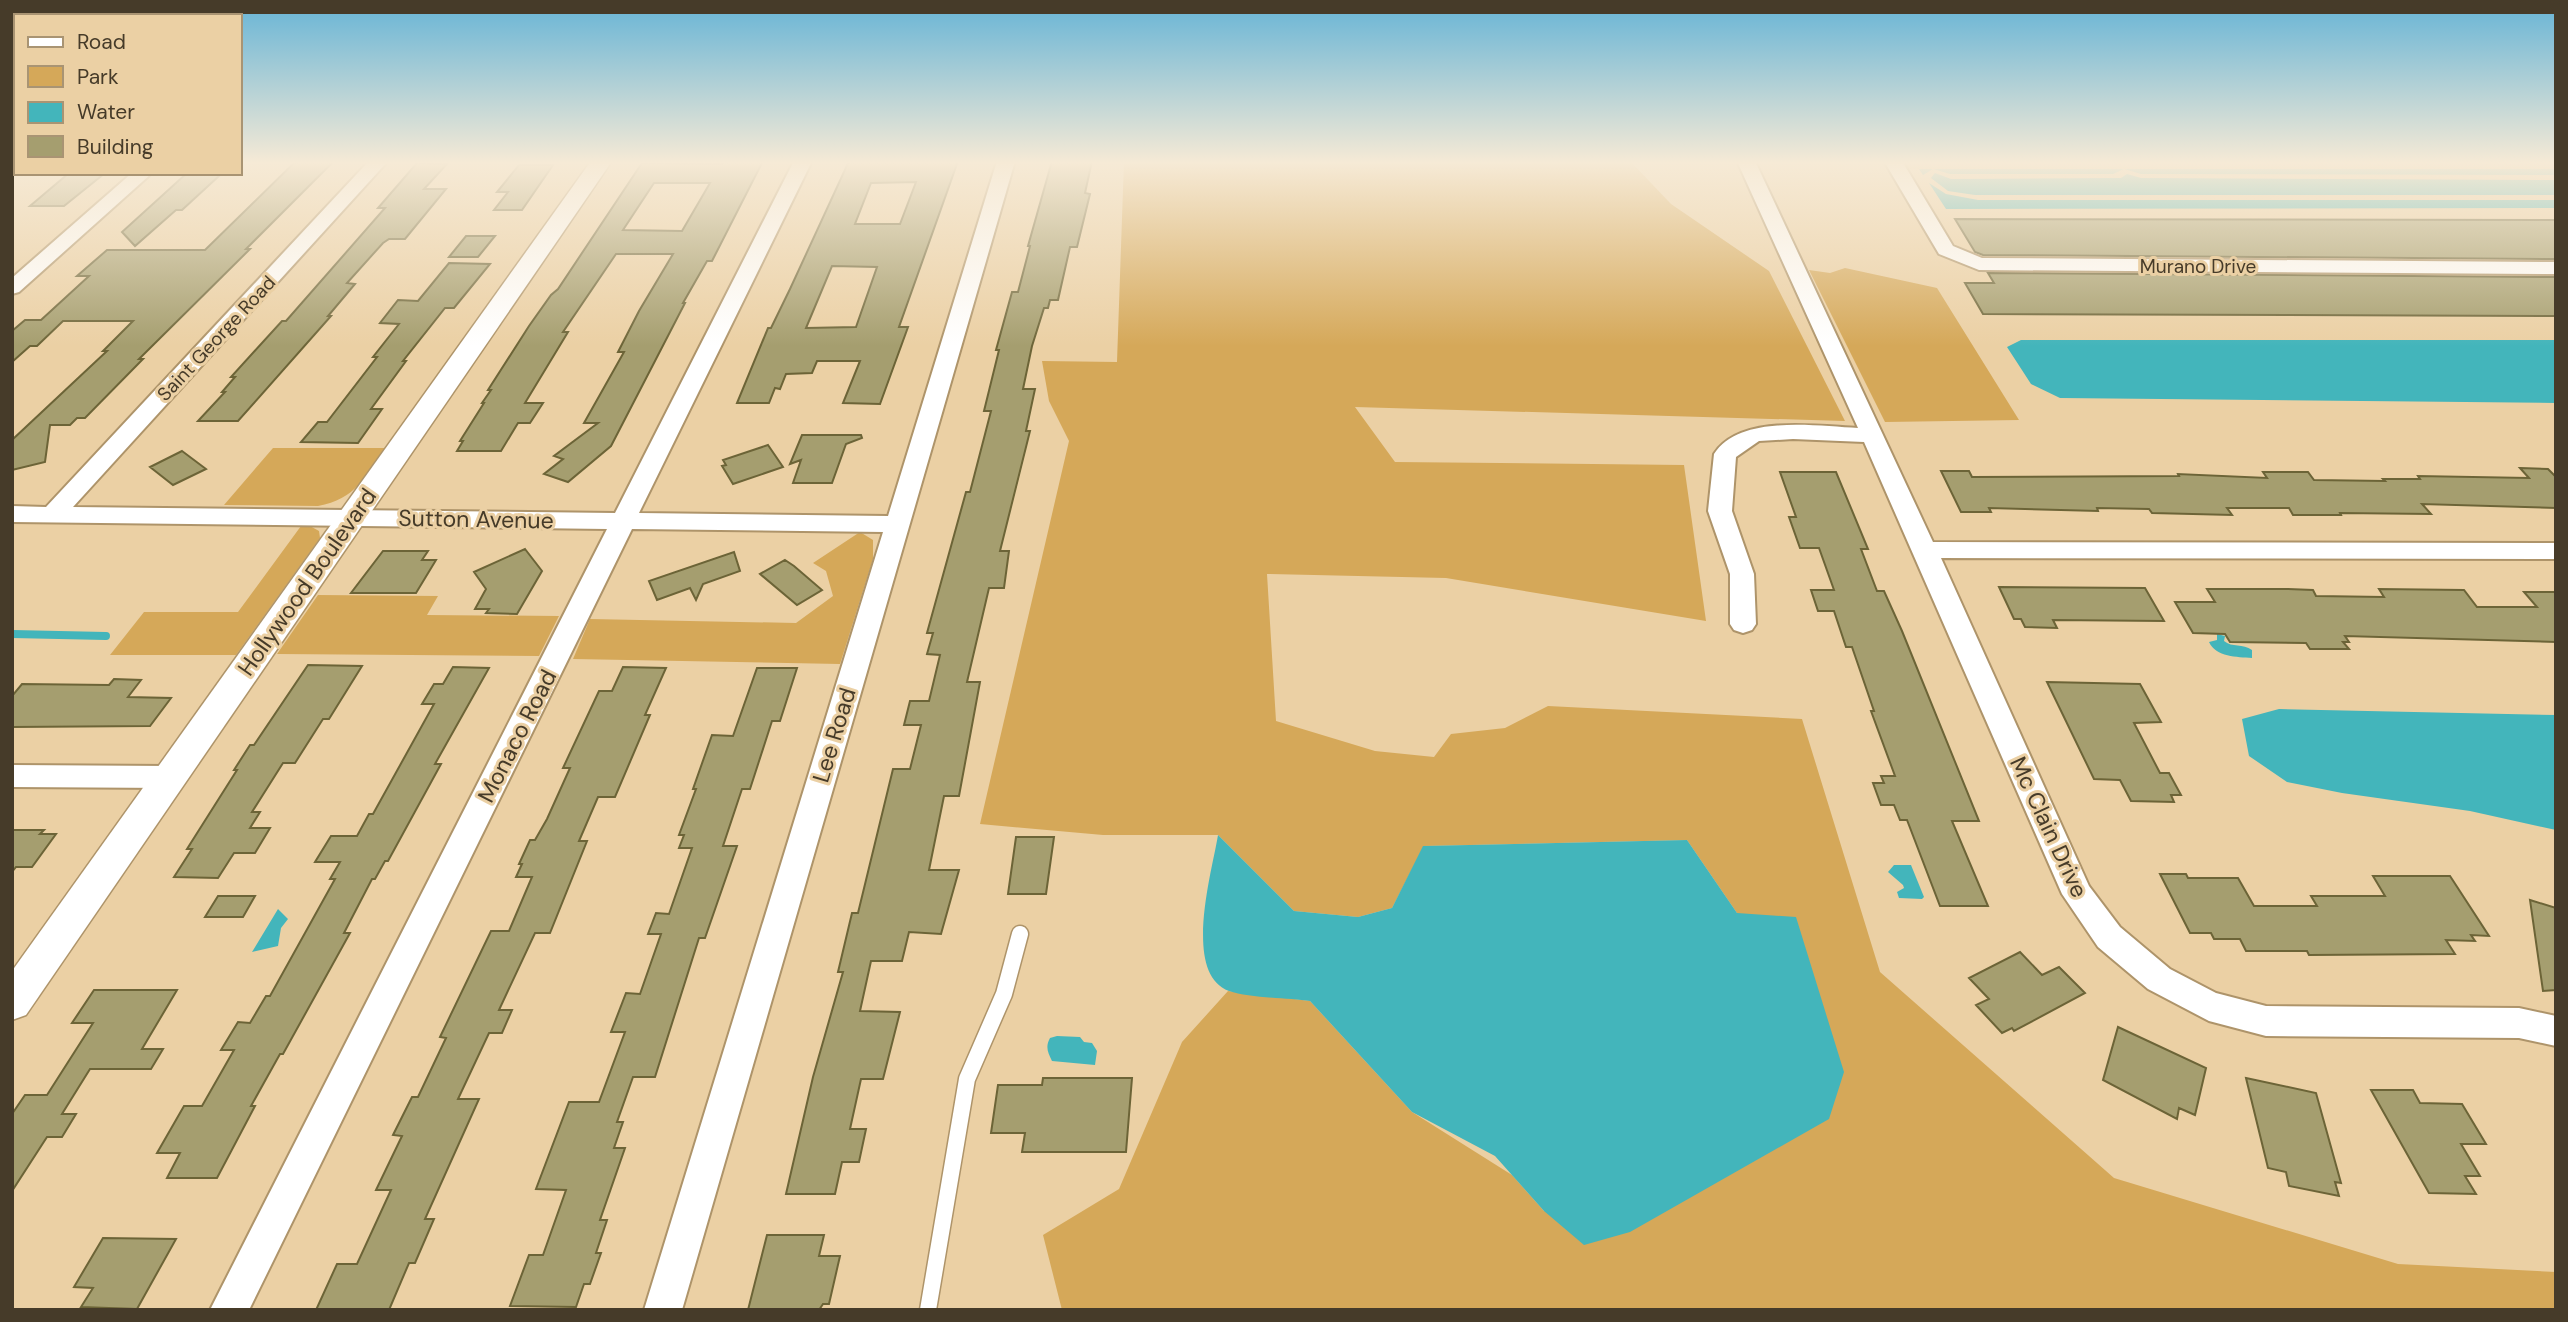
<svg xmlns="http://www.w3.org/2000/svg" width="2568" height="1322" viewBox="0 0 2568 1322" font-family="'DM Sans',sans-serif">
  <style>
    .built { fill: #e5c693 }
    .green { fill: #d5a859 }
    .water { fill: #43b5bb }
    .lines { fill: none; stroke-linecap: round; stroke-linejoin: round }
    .stream { stroke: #43b5bb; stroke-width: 8 }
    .building { fill: #a59e6f; stroke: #6c6437; stroke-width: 2; fill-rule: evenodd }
    .service-casing { stroke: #ae946a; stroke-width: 19 }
    .minor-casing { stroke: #ae946a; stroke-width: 4 }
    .tertiary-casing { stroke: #ae946a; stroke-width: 3 }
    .service { stroke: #fff; stroke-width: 16 }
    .minor { fill: #fff; fill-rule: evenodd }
    .tertiary { fill: #fff; fill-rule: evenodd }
    .labels { text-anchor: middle; stroke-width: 6; stroke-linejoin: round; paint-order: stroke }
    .far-street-label { font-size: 19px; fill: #463b29; stroke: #ebd0a4 }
    .street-label { font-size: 23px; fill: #463b29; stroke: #ebd0a4 }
  </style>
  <rect width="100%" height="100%" fill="#ebd0a4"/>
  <path class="built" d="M1884 161H2556V169H1889Z"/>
  <path class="green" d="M1124 161H1630L1671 204 1769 271 1845 421 1355 407 1395 462 1684 465 1706 621 1446 578 1267 574 1276 721 1375 751 1434 757 1451 734 1505 728 1548 706 1802 719 1880 972 2114 1178 2398 1264 2556 1272V1310H1062L1043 1235 1119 1189 1182 1042 1228 991 1310 1001 1412 1112 1512 1175 1544 1211 1737 913 1687 840 1424 846 1392 908 1358 917 1294 911 1218 835H1103L980 824 1069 441 1049 401 1042 361 1117 362Z
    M1845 268 1937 288 2019 420 1885 422 1809 270 1830 273Z
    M273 448H386C365 477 356 499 318 506L224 505Z
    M301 526H310L319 531 320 538 236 655H110L144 612H238Z
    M860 532 873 540V559L840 664 573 659 590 619 796 623 833 596 826 571 813 563Z
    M318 595 438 596 427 615 559 616 539 656 277 654Z"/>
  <path class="water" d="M1919 169H2556V175L2141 174 2124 169 2113 174H1950L1933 169 1923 175Z
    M1935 173 1951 179 2121 178 2127 174 2141 178 2556 180V195H1975L1948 191 1931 178Z
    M1929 183 1946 194 1978 200H2556V208L1946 209Z
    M2021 340H2556V403L2060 398 2031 384 2007 347Z
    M2217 634 2225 636 2224 641C2232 648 2243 643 2252 650V658C2237 657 2216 657 2209 642L2217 640Z
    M2279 709 2556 715V830L2470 811 2342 793 2287 782 2249 756 2242 719Z
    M1218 835 1294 911 1358 917 1392 908 1423 846 1687 840 1737 913 1796 917 1844 1072 1829 1119 1630 1232 1584 1245 1544 1211 1495 1156 1412 1112 1310 1001C1288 998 1249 998 1229 991 1182 974 1212 872 1218 835Z
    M1894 865H1911L1924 897 1922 899 1899 898 1897 892 1904 888 1903 885 1888 872Z
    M278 909 288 919 281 928 278 946 252 952Z
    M1057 1036 1080 1037 1084 1042 1092 1043 1097 1051 1095 1065 1052 1061C1048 1053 1045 1047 1050 1038Z"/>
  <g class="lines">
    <path class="stream" d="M12 634 106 636"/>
  </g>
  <path class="building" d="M296 161H334L246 249H250L139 359H143L85 418H77L70 425H50L45 462 12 470V440L107 351H103L133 321H63L37 346H30L12 362V331L25 320H41L89 276H77L107 250H205Z
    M724 161H763L712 261H707L683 303H685L611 446 568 482 544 474 563 459 554 456 598 423H584L624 352H618L639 311 673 254H616L563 332H568L525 403H543L530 423H518L501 451H457L463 441H460L484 403H482L491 390H488L529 326 551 295 558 289 642 163 722 164ZM654 183H710L682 231 623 230Z
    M849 161H958L899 327H908L880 404 843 403 860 361H817L812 373 786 374 780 389 775 388 769 403H737L768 328H771L790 289ZM916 182 900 224H855L871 183ZM832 266 877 267 856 327 806 328Z
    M1052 161H1092L1085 193 1090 194 1077 247H1070L1058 300H1050L1048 308H1044L1032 346 1023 389H1035L1026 431H1030L1000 551H1009L1004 588H989L967 682H980L959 796H944L929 870H959L941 934 909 932 902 961H871L860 1011 900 1012 883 1079H861L850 1129H866L859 1162H842L835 1194H786L813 1077 843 972H838L852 913H858L893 769H910L921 725H904L910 701H929L940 655 927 654 933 633H927L966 492H970L991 411H984L999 350H996L1012 292H1018L1030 246H1028Z
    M417 163 447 164 424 189H446L405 239H389L383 243 347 283 355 284 328 316H331L238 421H198L225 392H222L235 377H231L282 321H286L385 208H378Z
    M519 165H553L522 210H494L508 192H497Z
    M69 173H105L64 206H30Z
    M187 173 220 175 182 210H176L135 246 122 232Z
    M1955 219 2556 220V259L1983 255 1975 252Z
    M466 236H495L478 257H449Z
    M449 263 490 264 454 308H445L403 361H406L371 409H382L358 443 301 442 318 422H327L377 357H373L399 324 380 323 398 300 418 301Z
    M1988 273 2556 277V316L1983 314 1965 283H1994Z
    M802 435H861L862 438 846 444 832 483H793L801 460 790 464Z
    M768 445 783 467 733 484 722 466 726 465 723 460Z
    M182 451 206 469 173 485 150 467Z
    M2520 468 2548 469 2556 477V508L2422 504 2431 514 2340 513 2341 515H2293L2289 508H2227L2232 515 2152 513 2149 509 2097 508 2098 511 1989 508 1991 512H1961L1941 471H1969L1972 477 2179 476 2178 474 2267 478 2263 472H2308L2314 480 2385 481 2383 479H2420L2418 476 2529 478Z
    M1780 472H1836L1868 549H1861L1877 591H1884L1902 631 1979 821H1952L1988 906H1940L1907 820H1900L1894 805H1881L1873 783H1884L1881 776H1895L1871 711H1874L1852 647H1846L1834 611H1818L1811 590H1834L1819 548H1800L1789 517H1796Z
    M525 549 542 571 517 614 486 613 489 609H475L486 589 474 572Z
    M383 551H428L422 560H436L416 593H351Z
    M734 552 740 571 703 584 696 600 690 588 657 600 649 581Z
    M785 560 794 566 822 590 797 605 760 574Z
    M1999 587 2145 588 2164 621 2053 620 2057 628 2025 627 2021 619H2014Z
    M2207 589H2288L2313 590 2316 596 2384 597 2379 589 2464 590 2477 607H2537L2524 592H2556V642L2345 636 2349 642H2343L2349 649H2310L2306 643 2230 642 2225 634 2193 633 2175 602H2215Z
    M308 665 362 666 329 719H323L295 763H283L252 812H260L250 828H270L255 853H234L218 878 174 877 192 849H187L237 770H234L250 745H254Z
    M453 667 489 668 435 764H441L388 861H385L375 879H372L344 933H350L283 1054H280L251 1106H255L217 1178H167L180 1153H157L184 1106H202L234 1050H221L238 1022 250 1023 266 996H270L335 879H330L340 862H315L331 836H357L369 814H373L434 704H422L434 684H443Z
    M623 667 666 668 645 715H650L615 797H598L579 841H587L550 933H535L499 1010H512L502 1033H489L458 1099H479L425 1219H434L415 1263H409L389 1310H316L337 1264H357L391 1190H376L402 1136 393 1135 412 1097H418L446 1038 440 1037 491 931H509L532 877H516L522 864H519L530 840H535L547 819 570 768H563L599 691H612Z
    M757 668H797L780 721H772L750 789H742L723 846H737L705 938H699L655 1077H633L617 1122H623L614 1148H625L600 1220H607L596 1253H601L590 1284H584L576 1307 510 1306 529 1255H543L566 1190 536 1189 569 1102H599L625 1032H611L626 993 640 994 661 934H648L656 913 669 914 692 848H679L684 835H679L696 789H693L712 735 733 736Z
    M114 679 141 680 128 697 171 698 150 726 12 727V696L22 684 109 685Z
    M2047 682 2140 684 2161 722 2134 723 2160 773H2169L2181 795H2171L2174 802 2131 801 2120 780 2094 779Z
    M12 830H44L40 834H56L32 867H16L12 872Z
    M1016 837H1054L1046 894H1008Z
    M2160 874H2186L2188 878H2238L2254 906H2317L2311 896H2385L2373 876H2450L2489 936 2471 935 2475 941 2446 940 2455 954 2309 955 2307 951H2246L2240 939H2214L2211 933H2190Z
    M218 896H255L243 917H205Z
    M2530 900 2556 908V990L2543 991Z
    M2020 952 2042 975 2059 967 2085 993 2014 1031 2012 1028 2002 1033 1976 1005 1989 999 1969 978Z
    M94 990H177L142 1049H163L151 1069H90L62 1114H76L62 1137H47L12 1191V1114L25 1095H47L93 1023H72Z
    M2118 1027 2206 1068 2195 1115 2179 1108 2177 1119 2103 1080Z
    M1043 1078H1132L1126 1152H1022L1025 1133H991L998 1085H1042Z
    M2246 1078 2316 1093 2341 1183 2335 1182 2339 1196 2289 1186 2286 1172 2268 1168Z
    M2371 1090H2413L2420 1103 2462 1104 2486 1144H2461L2480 1176H2465L2476 1194 2429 1193Z
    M767 1235H824L819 1256H840L829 1304H823L819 1310H748Z
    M103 1238 176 1239 137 1309 81 1307 93 1288 74 1287Z"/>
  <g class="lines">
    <defs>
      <path id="service" d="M928 1310 967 1079 1004 994 1020 934"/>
      <path id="minor" d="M369 161H388L73 507 615 513 794 161H812L639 513 888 516 997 161H1015L682 1310H644L883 532 632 529 249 1310H210L607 529 12 522V506L46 507Z
        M1737 161H1755L1933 542 2556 543V559L1941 558 2089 886 2120 927 2170 969 2216 993 2266 1006 2519 1008 2556 1016V1046L2519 1038 2266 1036 2209 1021 2148 989 2098 947 2062 894 1864 442 1793 439 1759 441 1736 457 1732 511 1754 574 1756 624 1752 630 1743 633 1734 630 1730 624V574L1708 511 1714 454C1740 414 1816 426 1858 428Z
        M1884 161H1902L1953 246 1982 258 2556 262V274L1979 270 1939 254Z
        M132 173H152L19 292 12 294V278Z
        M12 765 170 766 180 769 184 777 180 785 170 788 12 787Z"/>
      <path id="tertiary" d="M591 161H612L26 1015 12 1020V971Z"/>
    </defs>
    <use href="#service" class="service-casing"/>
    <use href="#minor" class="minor-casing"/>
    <use href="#tertiary" class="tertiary-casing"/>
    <use href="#service" class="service"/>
    <use href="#minor" class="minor"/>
    <use href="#tertiary" class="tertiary"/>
  </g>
  <linearGradient id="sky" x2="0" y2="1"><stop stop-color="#66b4d6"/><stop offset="0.47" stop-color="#f6ead6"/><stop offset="1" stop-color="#f6ead6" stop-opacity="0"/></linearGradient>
  <rect width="2568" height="346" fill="url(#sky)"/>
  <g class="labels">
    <g class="far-street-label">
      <text x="2198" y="273">Murano Drive</text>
      <text transform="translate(216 338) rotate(-47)" y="7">Saint George Road</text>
    </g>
    <g class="street-label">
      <text transform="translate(476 519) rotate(1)" y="8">Sutton Avenue</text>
      <text transform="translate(307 582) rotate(-55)" y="8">Hollywood Boulevard</text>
      <text transform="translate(834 735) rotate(-73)" y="8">Lee Road</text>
      <text transform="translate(517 736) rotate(-63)" y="8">Monaco Road</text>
      <text transform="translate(2049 827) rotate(65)" y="8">Mc Clain Drive</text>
    </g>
  </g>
  <rect width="2568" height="1322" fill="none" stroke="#463b29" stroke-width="28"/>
  <rect x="14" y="14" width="228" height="161" fill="#ebd0a4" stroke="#a99473" stroke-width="2"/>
  <rect x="28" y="37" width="35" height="10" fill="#ffffff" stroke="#a99473" stroke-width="2"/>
  <text x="77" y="49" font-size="21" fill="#463b29">Road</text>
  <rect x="28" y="66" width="35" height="21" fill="#d5a859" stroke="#a99473" stroke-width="2"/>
  <text x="77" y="84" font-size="21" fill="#463b29">Park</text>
  <rect x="28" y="102" width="35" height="21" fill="#43b5bb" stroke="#a99473" stroke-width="2"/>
  <text x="77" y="119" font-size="21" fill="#463b29">Water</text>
  <rect x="28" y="136" width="35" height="21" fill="#a59e6f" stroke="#a99473" stroke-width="2"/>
  <text x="77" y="154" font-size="21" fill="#463b29">Building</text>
</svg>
